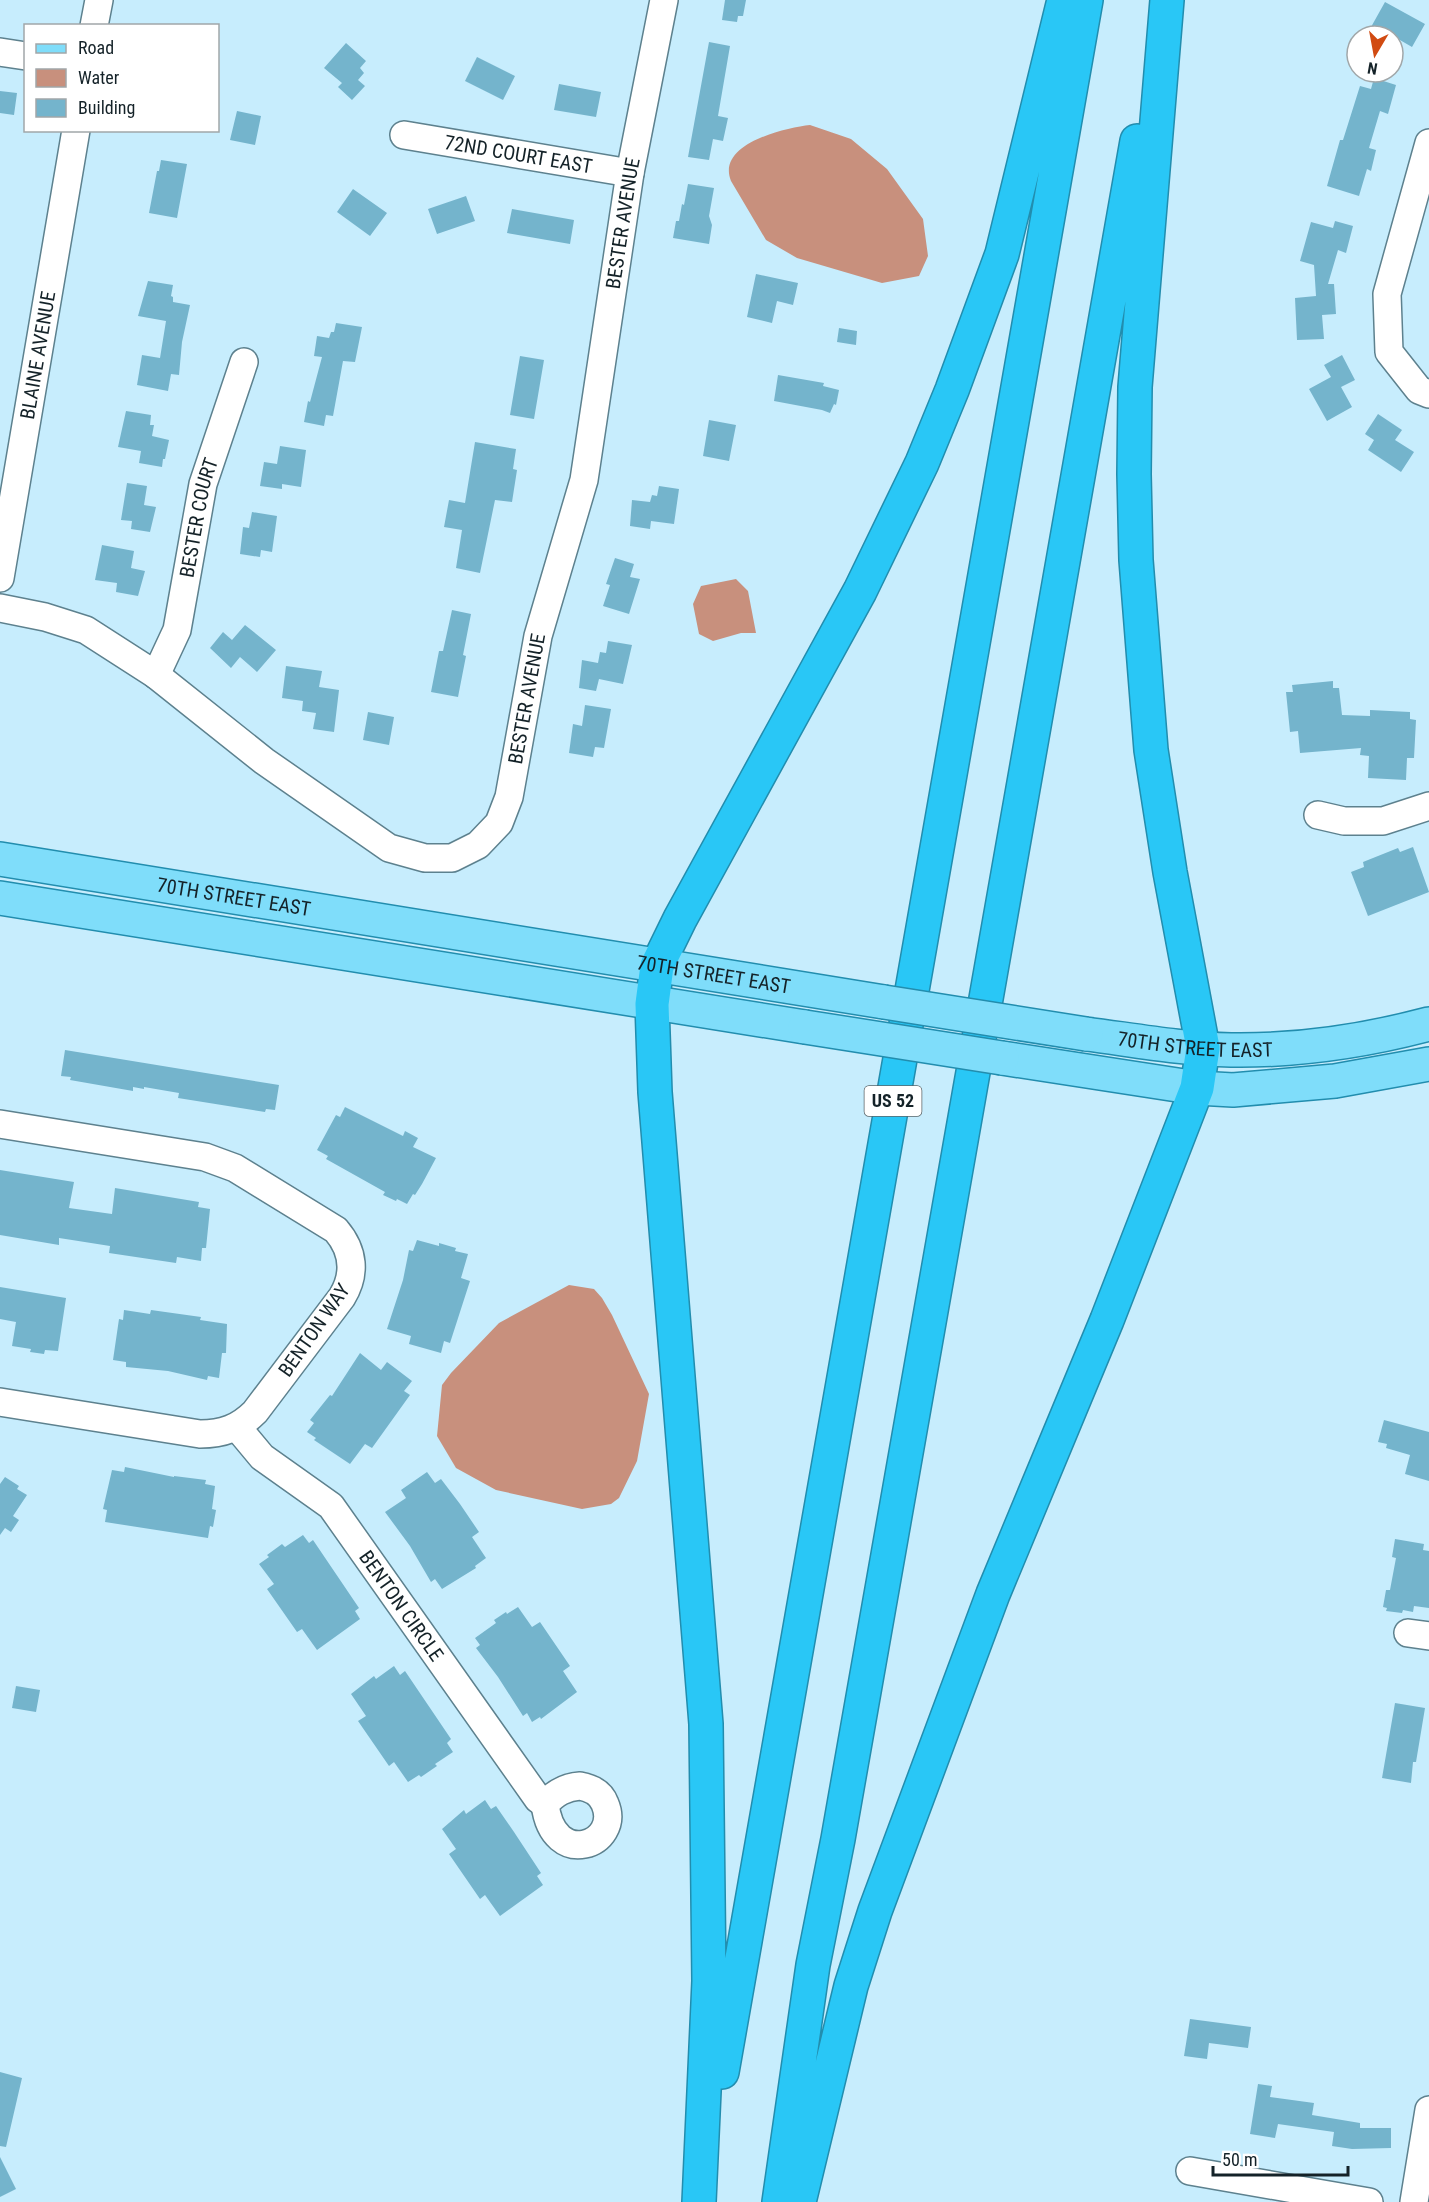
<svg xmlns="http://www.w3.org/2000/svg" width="1429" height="2202" viewBox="0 0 1429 2202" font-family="'Roboto Condensed',sans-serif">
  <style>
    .water { fill: #c8907d }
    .building { fill: #74b4cc }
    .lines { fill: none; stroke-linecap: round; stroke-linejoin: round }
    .minor-casing { stroke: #5d818e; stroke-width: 30 }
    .major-casing { stroke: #228dae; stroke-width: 36 }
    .highway-casing { stroke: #228dae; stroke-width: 36 }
    .minor { stroke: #fff; stroke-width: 27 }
    .major { stroke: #7fddfa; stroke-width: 33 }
    .highway { stroke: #29c7f6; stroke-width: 33 }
    .major-bridge-casing { stroke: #228dae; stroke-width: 36; stroke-linecap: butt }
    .major-bridge { stroke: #7fddfa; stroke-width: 33 }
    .labels { text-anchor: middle; stroke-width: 4.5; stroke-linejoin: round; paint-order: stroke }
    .shield { fill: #fff; stroke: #5a6468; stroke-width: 1.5 }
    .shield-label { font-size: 18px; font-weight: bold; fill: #142228 }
    .street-label { font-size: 20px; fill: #142228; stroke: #fff }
  </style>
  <rect width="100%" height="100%" fill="#c7edfd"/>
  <path class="water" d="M810 125 851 139 887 169 923 219 928 256 919 276 882 283 797 258 766 240 731 181C716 144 784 128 810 125Z
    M736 579 748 591 756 633H741L713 641 699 634 693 604 701 586Z
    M569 1285 594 1289 602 1298 612 1315 649 1394 637 1461 619 1498 611 1504 582 1509 496 1490 456 1468 437 1436 442 1385 451 1373 499 1323Z"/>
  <path class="building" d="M725 0H746L743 16H738L737 22 722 20Z
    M1385 2 1425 24 1412 47 1393 36H1366Z
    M709 42 730 46 718 116 728 118 723 141 713 139 709 160 688 157Z
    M346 43 366 61 360 68 364 73 358 80 365 86 352 100 338 87 342 83 324 68Z
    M477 57 515 76 503 100 465 81Z
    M1374 78 1396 85 1388 114 1380 111 1369 148 1376 150 1371 171 1367 169 1359 196 1327 186 1340 140H1343L1360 86 1371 89Z
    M559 84 601 92 596 117 554 110Z
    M0 91 17 93 14 115 0 113Z
    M237 111 261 116 255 145 230 140Z
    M161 160 187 164 177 218 149 213 157 171H159Z
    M688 184 714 188 709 216 712 225 709 244 673 238 676 221H679L682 204 684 205Z
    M353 189 387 213 370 236 337 212Z
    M466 196 475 221 437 234 428 209Z
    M512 209 574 220 570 244 507 233Z
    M1335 221 1353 226 1346 253 1338 250 1328 284H1334L1336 314 1322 315 1324 339 1297 340 1295 298 1316 296 1314 265 1300 261 1311 222 1333 228Z
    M756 274 798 283 793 305 777 301 772 323 747 317Z
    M148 281 173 285 171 296 173 297V302L190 305 182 342 179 375 171 374 168 391 137 385 142 355 160 358 166 321 138 316Z
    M336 323 362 327 355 362 343 361 333 416 326 415 324 426 304 422 308 401 310 402 322 357 314 356 317 336 329 338 331 332H334Z
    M839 328 857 331 856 345 837 342Z
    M1342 355 1355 380 1341 387 1352 407 1327 421 1309 389 1331 377 1324 365Z
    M520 356 544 360 534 419 510 415Z
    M778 375 824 383 823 386 839 390 836 405 834 404 830 413 822 410 774 401Z
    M126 411 151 415 150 425H154L152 436 169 440 165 459H163L162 467 139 463 141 451 118 447Z
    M1378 414 1402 430 1395 440 1414 452 1401 472 1368 450 1374 440 1365 434Z
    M709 420 736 425 729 461 703 456Z
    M475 442 516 449 513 469 517 470 512 502 495 500 480 573 456 568 462 530 444 527 449 500 465 503Z
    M280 446 306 450 301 487 282 484V489L260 486 264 462 277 464Z
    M127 483 147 486 144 505 156 507 150 532 131 529 132 521 121 520Z
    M659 486 679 489 674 524 651 521 650 529 630 526 632 500 650 502 652 495 657 496Z
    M252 512 277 516 272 552 261 550 260 557 240 554 243 527 249 528Z
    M102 545 134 551 131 568 145 571 138 596 116 592 117 583 95 580Z
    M615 558 634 564 630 577 640 579 629 614 603 606 610 585 606 584Z
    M452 610 471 614 463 655 466 656 458 697 431 692 439 651H443Z
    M245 625 276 650 257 672 240 657 231 668 210 648 223 632 232 640Z
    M608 641 632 645 623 684 599 679 596 691 579 688 582 660 598 663 600 652 606 653Z
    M286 666 322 671 319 687 339 690 334 732 313 729 316 713 302 711 303 701 282 698Z
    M1333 681V688H1339L1342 715 1370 716V710L1410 712V719L1416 720 1414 758H1407L1406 780 1368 778 1369 756 1360 755 1361 748 1300 753 1298 731 1290 732 1286 692H1293L1292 685Z
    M585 705 611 709 604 748 595 747 593 757 569 753 573 724 582 726Z
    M368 712 394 717 389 745 363 740Z
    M1413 847 1429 892 1368 916 1351 872 1364 867 1363 862 1398 848 1400 852Z
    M65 1050 279 1085 275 1110 266 1109 265 1112 178 1098 179 1093 144 1087V1089L133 1087V1091L70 1080 71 1077 61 1076Z
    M345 1107 403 1136 405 1131 418 1138 413 1147 436 1158 422 1184 415 1195 413 1194 407 1204 397 1199 396 1201 383 1195 385 1192 326 1159 328 1156 317 1150 336 1115 340 1117Z
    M0 1170 74 1182 69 1208 112 1214 115 1188 199 1202 198 1207 210 1209 206 1248H202L201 1261 177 1257 176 1263 109 1253 110 1246 72 1240 59 1238V1245L0 1235Z
    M417 1240 439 1246V1243L456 1248 455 1251 468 1254 461 1278 470 1281 450 1343 444 1341 441 1353 409 1344 411 1336 387 1329 403 1280 409 1250 413 1251Z
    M0 1287 66 1298 58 1351 45 1350 44 1354 30 1352 31 1349 12 1346 16 1322 0 1319Z
    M124 1310 150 1314 151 1310 201 1317 200 1320 227 1324 226 1353H222L219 1378 208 1376 207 1380 168 1371 126 1367V1362L113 1360 119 1319 123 1320Z
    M360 1353 381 1370 387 1362 412 1381 404 1391 410 1395 372 1448 365 1444 350 1464 314 1440 316 1438 307 1432 314 1423 310 1420 330 1395 332 1396Z
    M1384 1420 1429 1432V1481L1405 1474 1410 1455 1386 1448 1387 1444 1378 1442Z
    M125 1467 174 1477V1476L206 1480 205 1484 215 1486 212 1509 216 1510 213 1527 210 1526 208 1538 105 1522 107 1510 103 1509 112 1470 124 1472Z
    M427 1472 435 1483 441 1479 460 1504 479 1532 472 1537 486 1558 475 1566 476 1568 442 1589 435 1579 431 1582 410 1546 385 1512 406 1498 401 1490Z
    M5 1477 19 1486 17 1489 27 1495 13 1516 19 1520 11 1532 5 1528 0 1535V1484Z
    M303 1535 309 1543 313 1540 359 1608 355 1611 360 1619 317 1650 302 1629 297 1632 267 1589 274 1584 259 1564 269 1557 267 1555 282 1544 285 1547Z
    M1395 1539 1424 1544 1423 1550 1429 1551V1608L1414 1606 1413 1612 1403 1610 1402 1613 1386 1611 1387 1608 1383 1607 1386 1590H1390L1396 1558 1392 1557Z
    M518 1607 532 1627 540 1622 570 1666 563 1671 577 1692 541 1719 540 1717 532 1722 527 1713 523 1716 498 1677 476 1648 480 1645 475 1638 496 1623 494 1620 506 1612 507 1614Z
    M394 1666 400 1675 405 1671 451 1739 447 1743 453 1752 435 1764 437 1766 421 1777 419 1775 408 1782 394 1762 389 1766 358 1721 366 1716 351 1694 374 1676 376 1679Z
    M16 1686 40 1690 36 1712 12 1708Z
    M1395 1703 1425 1708 1416 1762H1413L1411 1783 1382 1778Z
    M485 1800 491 1809 496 1806 514 1832 541 1873 537 1876 543 1885 500 1916 485 1895 480 1899 449 1854 456 1849 442 1829 464 1810 466 1814Z
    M1190 2019 1251 2027 1248 2048 1209 2043 1207 2059 1184 2056Z
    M0 2072 22 2078 6 2147 0 2146Z
    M1258 2084 1272 2086 1270 2097 1314 2103 1312 2115 1360 2123V2128H1391V2148L1352 2149 1332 2146 1334 2132 1278 2124 1275 2138 1250 2134Z
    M0 2157 16 2189 0 2197Z"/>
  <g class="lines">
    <defs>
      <g id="minor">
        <path d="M94 26 99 0"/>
        <path d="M0 52 26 56"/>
        <path id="s1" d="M404 135 630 173"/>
        <path d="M1429 143 1387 294 1389 352 1419 390 1429 394"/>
        <path id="s2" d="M0 578 76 130"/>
        <path id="s3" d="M0 608 45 617 86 630 156 675 264 761 389 848 425 858H452L478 845 499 823 509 797 538 636 584 480 630 173 664 0"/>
        <path id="s4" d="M156 675 177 630 203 484 244 362"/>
        <path d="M1318 815 1344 821H1383L1429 806"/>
        <path d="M0 1124 205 1157 235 1168 336 1230C354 1251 356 1274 342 1297L255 1412C239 1428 223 1434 200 1434L0 1402"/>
        <path id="s5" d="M237 1427 262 1457 331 1506 538 1799 545 1804"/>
        <path d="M1408 1633 1429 1636"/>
        <path d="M580 1786C591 1788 601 1793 605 1804 622 1844 553 1871 545 1804 555 1793 565 1787 580 1786Z"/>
        <path d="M1190 2171 1369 2202"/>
        <path d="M1414 2202 1429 2110"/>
      </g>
      <g id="major">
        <path id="s6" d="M0 859 884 1002"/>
        <path d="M0 898 805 1027"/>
        <path id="s7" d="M1086 1034C1133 1040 1182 1049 1231 1050 1297 1051 1365 1041 1429 1024"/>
        <path d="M1002 1058 1197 1088 1233 1090 1335 1081 1429 1064"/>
      </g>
      <path id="highway" d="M722 2072 1086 0
        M699 2202 709 1981 706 1724 655 1092 652 1004 657 966 680 919 860 591 922 463 952 390 1002 254 1064 0
        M779 2202 813 1965 838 1839 1137 141
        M799 2202 851 1986 875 1911 993 1594 1107 1320 1197 1088 1203 1048 1170 872 1151 750 1136 560 1134 474 1135 387 1167 0"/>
    </defs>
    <use href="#minor" class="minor-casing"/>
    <use href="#major" class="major-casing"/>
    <use href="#highway" class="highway-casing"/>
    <use href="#minor" class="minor"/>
    <use href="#major" class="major"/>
    <use href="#highway" class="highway"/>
    <defs>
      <path id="major-bridge" d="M884 1002 1086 1034
        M805 1027 1002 1058"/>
    </defs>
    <use href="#major-bridge" class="major-bridge-casing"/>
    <use href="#major-bridge" class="major-bridge"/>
  </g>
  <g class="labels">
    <rect class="shield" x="864.5" y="1086" width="57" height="30" rx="4.5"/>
    <g class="shield-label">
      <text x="893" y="1107">US 52</text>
    </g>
    <g class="street-label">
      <text dy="7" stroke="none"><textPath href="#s1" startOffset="116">72ND COURT EAST</textPath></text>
      <text dy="7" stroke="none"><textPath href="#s3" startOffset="1200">BESTER AVENUE</textPath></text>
      <text dy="7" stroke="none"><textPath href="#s2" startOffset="226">BLAINE AVENUE</textPath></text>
      <text dy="7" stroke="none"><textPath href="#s4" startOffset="164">BESTER COURT</textPath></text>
      <text dy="7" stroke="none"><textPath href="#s3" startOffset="714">BESTER AVENUE</textPath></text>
      <text dy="7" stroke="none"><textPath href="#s6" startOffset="237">70TH STREET EAST</textPath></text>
      <text dy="7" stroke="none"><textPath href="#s6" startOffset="723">70TH STREET EAST</textPath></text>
      <text dy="7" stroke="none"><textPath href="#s7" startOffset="110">70TH STREET EAST</textPath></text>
      <text transform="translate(314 1330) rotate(-55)" y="7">BENTON WAY</text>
      <text dy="7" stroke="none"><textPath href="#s5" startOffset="246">BENTON CIRCLE</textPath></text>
    </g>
  </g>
  <rect x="24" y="24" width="195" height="108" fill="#ffffff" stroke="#a1a7a9" stroke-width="1.5"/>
  <rect x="36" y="44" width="30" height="9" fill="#7fddfa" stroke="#a1a7a9" stroke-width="1.5"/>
  <text x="78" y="54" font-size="18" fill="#142228">Road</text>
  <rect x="36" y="69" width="30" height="18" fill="#c8907d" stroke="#a1a7a9" stroke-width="1.5"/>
  <text x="78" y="84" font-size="18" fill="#142228">Water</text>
  <rect x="36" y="99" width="30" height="18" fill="#74b4cc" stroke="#a1a7a9" stroke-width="1.5"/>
  <text x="78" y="114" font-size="18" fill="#142228">Building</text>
  <g transform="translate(1375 54) rotate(190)"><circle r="28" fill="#ffffff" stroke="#a1a7a9" stroke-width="1.5"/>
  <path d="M0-4.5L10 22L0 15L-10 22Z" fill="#d14b12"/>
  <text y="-9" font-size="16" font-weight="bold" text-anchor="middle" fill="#142228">N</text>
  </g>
  <path d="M1213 2166v9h135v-9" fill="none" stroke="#142228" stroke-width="3"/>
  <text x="1222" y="2166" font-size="18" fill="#142228" stroke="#ffffff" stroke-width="4.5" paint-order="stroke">50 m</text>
</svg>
